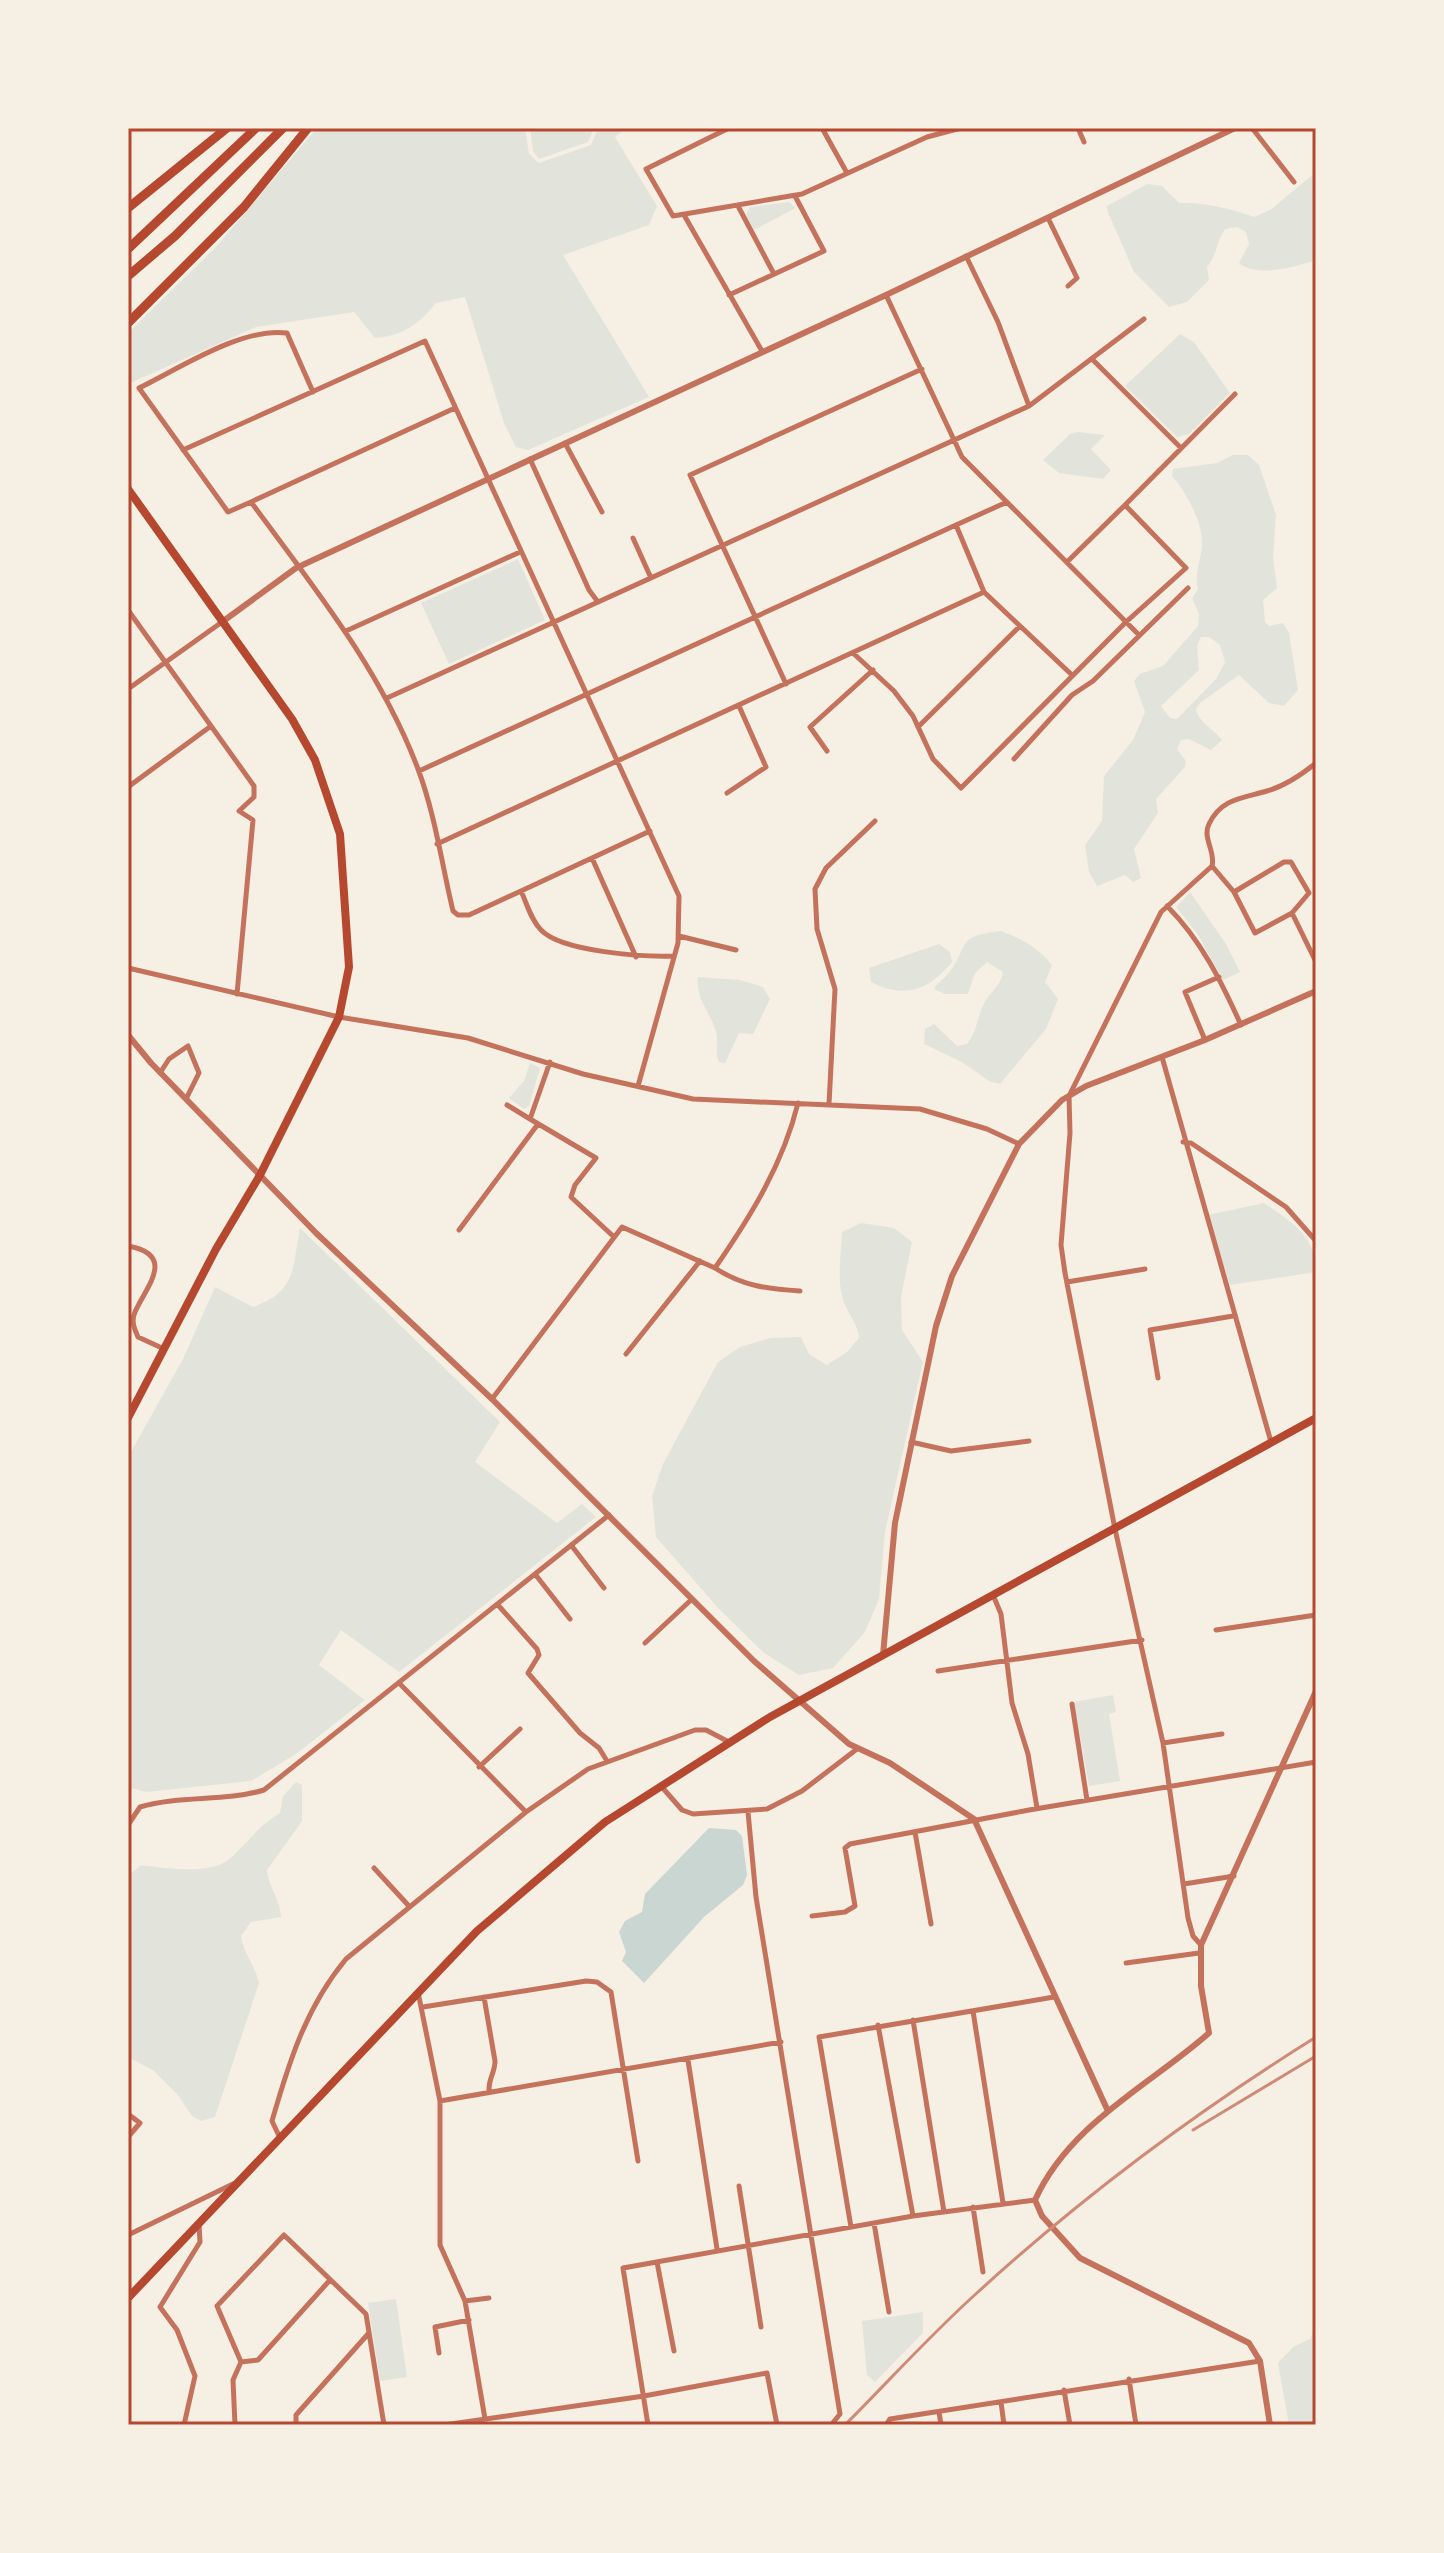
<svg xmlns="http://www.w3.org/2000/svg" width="1444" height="2553" viewBox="0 0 1444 2553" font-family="Figtree,sans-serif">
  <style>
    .green { fill: #e2e4dc; fill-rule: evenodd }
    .water { fill: #c9d6d2 }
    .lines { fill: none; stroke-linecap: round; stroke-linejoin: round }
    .minor { stroke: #c5725c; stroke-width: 5 }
    .tertiary { stroke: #c5725c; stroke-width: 6 }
    .primary { stroke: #b5482f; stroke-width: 8 }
    .trunk { stroke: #b5482f; stroke-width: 9 }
    .rail { stroke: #cf8b77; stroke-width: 3 }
    .neatline { fill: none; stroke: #b5482f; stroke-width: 3 }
  </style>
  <rect width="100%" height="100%" fill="#f6efe4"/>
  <path class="green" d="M317 128H525L529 154 539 163 591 145 598 128H626L615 137 657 206 649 225 563 255 649 397 528 450 516 447 504 423 465 297 436 303C419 324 403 336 375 338L354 312 256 327 128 384V333L217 246Z
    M530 128H594L588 142 539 159 533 151Z
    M1316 172V260C1296 267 1257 278 1239 263L1249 244 1246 232 1237 227 1225 229C1216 242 1218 254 1207 267L1209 280 1187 302 1169 307 1134 272 1107 210V206L1147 184 1162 186 1179 203C1204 202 1230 208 1254 217L1270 210Z
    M789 202 796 208 754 230 746 215 750 207Z
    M1180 334 1194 342 1230 393 1189 434 1177 437 1125 386Z
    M1078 432 1105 435 1091 449 1111 470 1103 479 1059 473 1043 460 1070 434Z
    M1233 455H1248L1259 465 1276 515 1273 557 1277 588 1263 600 1265 622 1269 626 1283 623 1289 633 1298 690 1284 706 1269 703 1239 675 1200 703 1196 709C1198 722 1214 729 1222 740L1211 750 1189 739 1181 740 1177 749 1186 761 1185 767 1156 799 1158 813 1134 849 1141 878 1133 882 1125 875 1097 886 1089 872 1085 845 1102 821 1104 776 1133 740 1145 712 1134 681 1140 674 1163 666 1198 626 1199 614 1192 598 1198 589C1194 572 1201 562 1202 545 1203 522 1186 492 1172 476L1173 469 1217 463ZM1201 637H1209L1220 645 1225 662 1216 679 1177 719 1170 718 1161 706 1199 670 1197 646Z
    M518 559 545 620 449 664 421 603Z
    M1190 892 1226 944 1240 972 1223 980 1197 933 1176 907Z
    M1000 931C1021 938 1038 947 1052 965L1045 982 1058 999 1046 1029 1000 1084 989 1081 962 1062 924 1044 925 1029 934 1024 957 1046 967 1044C978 1031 977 1014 986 1000 992 990 1001 985 1003 972L987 962 975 973 968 994H945L934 989C938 982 943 980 948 974 971 945 953 937 1000 931Z
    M939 944 950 952 952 962C928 991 905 999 871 982L869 968Z
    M698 977 740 980 763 987 770 999 753 1034 739 1033 725 1063 719 1062C714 1051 719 1042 716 1031 710 1013 695 997 698 977Z
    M530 1063 540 1068 529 1106 524 1109 509 1098 524 1081Z
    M1264 1203C1292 1222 1316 1236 1316 1272L1230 1285 1208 1215Z
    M861 1223 894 1228 912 1242 901 1297 902 1330 923 1362 885 1532 879 1599 865 1632 833 1668 799 1675 764 1653 719 1609 656 1537 652 1496 663 1464 718 1362 740 1347 770 1338 801 1337 809 1354 827 1365 847 1352 859 1338C857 1324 853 1321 847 1309 835 1287 841 1256 842 1232Z
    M300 1228 500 1422 475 1462 557 1523 582 1504 596 1517 399 1672 341 1630 319 1665 365 1700 296 1754 251 1781 146 1792 128 1787V1457L183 1359 215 1287 253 1307C297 1291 292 1269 300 1228Z
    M1113 1695 1116 1712 1109 1714 1120 1781 1089 1786 1074 1702Z
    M296 1782 302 1785V1821L267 1870C269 1888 280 1899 281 1917L251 1922 241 1936C244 1954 255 1965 259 1983L215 2117 201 2121 192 2116 177 2094 153 2070 128 2057V1876L141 1865C164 1868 209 1875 228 1860 248 1844 258 1825 280 1813L283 1796Z
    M396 2299 407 2377 380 2381 368 2303Z
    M923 2312V2333L875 2382 867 2375 862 2321Z
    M1316 2326V2425H1289L1278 2363 1293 2347 1310 2339Z"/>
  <path class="water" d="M709 1828 736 1830 742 1836 747 1875 743 1885 704 1917 644 1983 622 1961 626 1952 619 1932 625 1921 642 1912 645 1894Z"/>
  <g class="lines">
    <path class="minor" d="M729 128 646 169 673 216 802 194 927 137 961 128
      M822 128 847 173
      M1078 128 1084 142
      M1252 128 1294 182
      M738 206 774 274
      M684 215 762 351
      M1048 218 1077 278 1068 286
      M966 256 998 322 1029 406
      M729 295 824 251 795 196
      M886 295 962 457 1139 635
      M1093 360 1181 448
      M313 392 287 333C242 327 180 368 139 388L228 512 251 502C313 586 381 670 418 769 435 814 442 865 453 911L458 915H469L521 891C527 904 531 920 541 930 562 952 644 957 674 956
      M565 443 602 512
      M183 450 425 341 679 896 678 943 638 1086
      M530 459 589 590 598 602
      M251 502 455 408
      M633 538 651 578
      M1067 562 1125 505
      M984 592 1072 675
      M128 610 254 786V797L239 811 253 820 237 994
      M346 631 520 552
      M853 653 894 691 913 716 933 759 961 788 1126 622 1186 568 1125 505 1235 394
      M786 684 690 475 922 369
      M128 689 222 622
      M387 698 1029 406 1144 319
      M918 727 1020 626
      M827 751 810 727 873 670
      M1014 759 1072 695 1093 681 1188 588
      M419 771 956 525
      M128 787 211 726
      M727 793 766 767 739 706
      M437 844 984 592 956 525 1007 502
      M592 858 636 957
      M1212 866 1234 892 1255 933 1292 913 1316 962
      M521 891 650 831
      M1234 892 1284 862H1291L1309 893 1292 913
      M1167 906C1201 940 1221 981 1241 1025
      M679 936 736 950
      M128 968 339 1017 468 1038 583 1074 693 1099 920 1109 987 1129 1019 1144
      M1205 1040 1185 992 1219 977
      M1162 1057 1271 1442
      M550 1062 530 1119 596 1158 575 1185 571 1197 614 1237
      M160 1073 169 1059 188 1046 199 1073 186 1099
      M829 1104 835 989 817 929 815 889 826 868 875 821
      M507 1105 530 1119
      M1183 1142 1191 1143 1286 1207 1316 1241
      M459 1230 538 1124
      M128 1246C178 1255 145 1288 135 1312 131 1321 134 1328 138 1337L162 1348
      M715 1268C742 1286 768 1289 800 1291
      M1067 1282 1145 1269
      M626 1354 700 1261
      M1158 1378 1150 1330 1233 1316
      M492 1399 622 1227 715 1268C751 1216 783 1164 798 1103
      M911 1442 951 1451 1029 1441
      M571 1545 604 1588
      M535 1574 570 1619
      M993 1595 1001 1614 1012 1703 1028 1754 1037 1808
      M498 1605 537 1649 539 1655 528 1673 580 1733 599 1748 607 1761
      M1216 1630 1316 1615
      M645 1643 692 1599
      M938 1671 1142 1640
      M400 1684 526 1812
      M1072 1704 1087 1800
      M1163 1743 1222 1734
      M479 1767 520 1729
      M661 1786 682 1810 693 1814 767 1809 802 1791 857 1749
      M748 1812 756 1897 840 2414 831 2425
      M128 1825 140 1807C181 1795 224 1802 264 1790L609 1515
      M915 1832 931 1924
      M374 1868 408 1905
      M1184 1884 1234 1876
      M812 1916 845 1912 855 1906 845 1848 850 1844 1029 1810 1316 1762
      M1201 1945 1193 1936 1188 1918 1163 1743 1115 1529 1065 1273 1061 1245 1070 1133 1069 1096 1161 912 1212 866C1216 852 1202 838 1209 824 1221 798 1244 798 1267 791 1285 786 1301 775 1316 763
      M1126 1963 1199 1953
      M418 1992 440 2101V2245L465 2301 485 2419
      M484 1997 495 2061C495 2073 488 2079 489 2092
      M423 2007 586 1981 597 1982 611 1992 638 2161
      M973 2011 1003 2203
      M913 2020 944 2212
      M878 2025 913 2216
      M688 2060 717 2249
      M440 2101 781 2042
      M128 2114 140 2123 128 2137
      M280 2138 272 2121C289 2062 306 2007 346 1959L526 1812 588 1769 695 1730H706L729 1742
      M739 2186 761 2327
      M973 2207 983 2272
      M874 2223 889 2312
      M851 2227 819 2037 1054 1997
      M128 2235 235 2183
      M657 2262 674 2351
      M465 2301 489 2298
      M439 2353 435 2327 469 2320
      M241 2362 258 2360 330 2280
      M1129 2379 1136 2425
      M1064 2390 1070 2425
      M1001 2402 1004 2425
      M939 2412 941 2425
      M184 2425 195 2376 177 2330 160 2307 200 2242 199 2224
      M235 2425 233 2380 241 2362 217 2306 284 2235 366 2314 384 2425
      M296 2425V2415L368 2334
      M444 2425 644 2396 767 2373 777 2425
      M648 2425 623 2268 913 2216 1035 2200
      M886 2425 890 2419 1260 2361"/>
    <path class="tertiary" d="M222 622 296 568 886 295 1235 128
      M128 1035 151 1063 316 1233 492 1399 754 1661 849 1744 890 1763 974 1819 1107 2109
      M883 1655 895 1523 936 1326 952 1276 1019 1144 1062 1100 1086 1086 1205 1040 1316 991
      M1270 2425 1260 2361 1249 2343 1080 2258 1042 2216 1035 2200C1070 2123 1149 2086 1209 2033L1201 1986V1945L1316 1691"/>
    <path class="primary" d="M128 489 292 719 315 760 340 834 349 967 339 1017 260 1175 216 1249 128 1418
      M128 2298 477 1931 605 1822 770 1717 1316 1418"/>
    <path class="trunk" d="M128 208 227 128
      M128 249 256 128
      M128 276 175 236 283 128
      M128 323 244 207 308 128"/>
    <path class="rail" d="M1193 2130 1316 2056
      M845 2425C889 2381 931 2334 978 2292 1083 2196 1196 2112 1316 2037"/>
  </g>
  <rect width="1444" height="2553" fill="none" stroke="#f6efe4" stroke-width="260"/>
  <rect x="130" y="130" width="1184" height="2293" class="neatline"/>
</svg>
